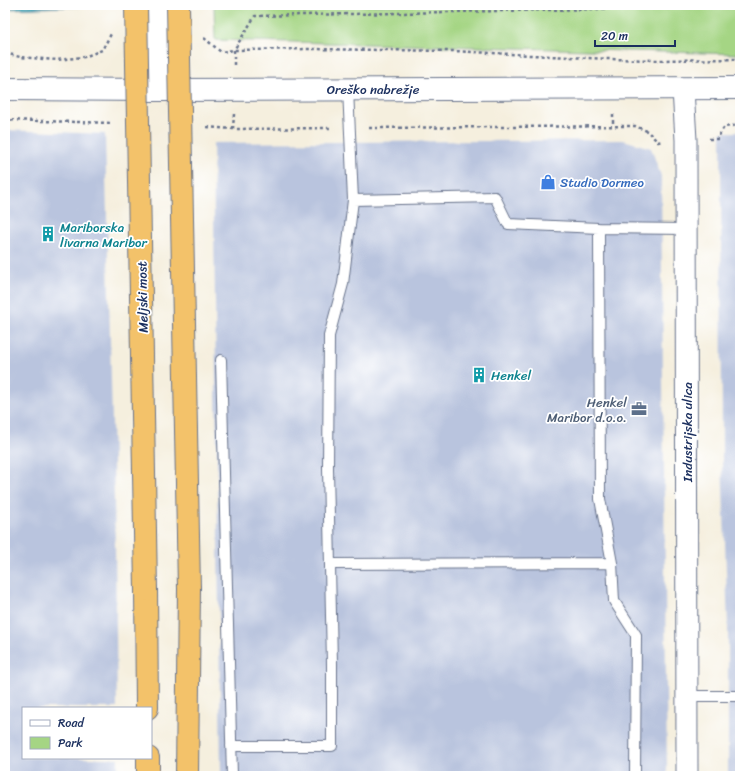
<svg xmlns="http://www.w3.org/2000/svg" width="745" height="781" viewBox="0 0 745 781" font-family="Sriracha,sans-serif">
  <style>
    .industrial { fill: #b9c4de }
    .green { fill: #a5d584; stroke: #608271 }
    .water { fill: #3dacbb; stroke: #2c6e8c }
    .lines { fill: none; stroke-linecap: round; stroke-linejoin: round }
    .service-casing { stroke: #67728b; stroke-width: 12 }
    .minor-casing { stroke: #67728b; stroke-width: 23 }
    .tertiary-casing { stroke: #67728b; stroke-width: 24 }
    .trunk-casing { stroke: #67728b; stroke-width: 24 }
    .path { stroke: #67728b; stroke-width: 2.5; stroke-dasharray: 3 3; stroke-linecap: butt }
    .service { stroke: #fff; stroke-width: 10 }
    .minor { stroke: #fff; stroke-width: 21 }
    .tertiary { stroke: #fff; stroke-width: 22 }
    .trunk { stroke: #f3c26a; stroke-width: 22 }
    .trunk-bridge-casing { stroke: #67728b; stroke-width: 24; stroke-linecap: butt }
    .trunk-bridge { stroke: #f3c26a; stroke-width: 22 }
    .labels { text-anchor: middle; stroke-width: 3.5; stroke-linejoin: round; paint-order: stroke }
    .street-label { font-size: 13px; fill: #1b2f5e; stroke: #fff }
    .shop-label { font-size: 13px; fill: #366cbe; stroke: #fff; text-anchor: start }
    .culture-label { font-size: 13px; fill: #0d838f; stroke: #fff; text-anchor: start }
    .service-label { font-size: 13px; fill: #4e5e75; stroke: #fff; text-anchor: end }
  </style>
  <rect width="100%" height="100%" fill="#fff"/>
  <filter id="ink" filterUnits="userSpaceOnUse"><feTurbulence type="fractalNoise" baseFrequency=".025" numOctaves="2"/><feDisplacementMap in="SourceGraphic" scale="8" xChannelSelector="R" yChannelSelector="G"/><feConvolveMatrix kernelMatrix="1 2 1 2 8 2 1 2 1" color-interpolation-filters="sRGB"/></filter>
  <filter id="wash" filterUnits="userSpaceOnUse"><feTurbulence type="fractalNoise" baseFrequency=".012" numOctaves="4" result="noise"/><feDisplacementMap in="SourceGraphic" scale="16" xChannelSelector="R" yChannelSelector="G"/><feGaussianBlur stdDeviation="0.9" result="paint"/><feColorMatrix in="noise" values="0 0 0 0 0 0 0 0 0 0 0 0 0 0 0 0 0 1.4 0 .05"/><feComposite in="paint" operator="in"/></filter>
  <g filter="url(#wash)">
    <rect width="100%" height="100%" fill="#f5efde"/>
    <path class="industrial" d="M5 130 105 134 115 542 117 708H23V758H118V776H5Z
      M721 132H740V776H728V626L722 460Z
      M623 140 651 148 661 176 667 776H221L213 143Z"/>
    <path class="green" d="M214 5H740V54L215 40Z"/>
    <path class="water" d="M5 5H128L5 9Z"/>
  </g>
  <g filter="url(#ink)">
    <g class="lines">
      <defs>
        <path id="service" d="M353 200 495 197 508 224 599 228 686 229
          M599 228 600 499 612 563 614 601 636 635 635 776
          M221 360 232 776
          M330 564 612 563
          M686 696H740
          M231 746H332V664L328 468 329 336 343 284 353 200 348 89"/>
        <path id="minor" d="M683 89 686 140 687 776"/>
        <path id="tertiary" d="M156 5 158 90
          M5 89 158 90 740 88"/>
        <path id="trunk" d="M146 590 147 708
          M148 758V776
          M187 776 189 589"/>
      </defs>
      <use href="#service" class="service-casing"/>
      <use href="#minor" class="minor-casing"/>
      <use href="#tertiary" class="tertiary-casing"/>
      <use href="#trunk" class="trunk-casing"/>
      <path class="path" d="M204 38 221 52 234 50 312 49 453 51 608 59 657 60 740 59
        M5 53 20 57 57 60 84 57 102 50 111 34
        M234 65V50L255 16 740 6
        M613 114V125
        M5 120 112 123
        M207 127 233 129 332 128
        M369 128 635 126 647 131 658 142 663 141
        M233 129 234 114
        M709 139H717L724 127 740 125"/>
      <use href="#service" class="service"/>
      <use href="#minor" class="minor"/>
      <use href="#tertiary" class="tertiary"/>
      <use href="#trunk" class="trunk"/>
      <defs>
        <path id="trunk-bridge" d="M136 5 146 590
          M178 5 189 589"/>
      </defs>
      <use href="#trunk-bridge" class="trunk-bridge-casing"/>
      <use href="#trunk-bridge" class="trunk-bridge"/>
    </g>
  </g>
  <defs>
    <symbol id="shop-bare" viewBox="-9 -9 18 18"><path d="M-5-2.5h2.3a2.7 3.5 0 0 1 5.4 0H5L5.5 6h-11ZM-1.5-2.5h3a1.5 2.3 0 0 0-3 0Z" fill="#3f7fe0" stroke="#fff" stroke-width="2.5" paint-order="stroke"/></symbol>
    <symbol id="building-bare" viewBox="-9 -9 18 18"><path d="M-4-6H4V6H1V3H-1V6H-4ZM-2.5-4.3h1.7v1.8h-1.7ZM.8-4.3h1.7v1.8H.8ZM-2.5-1h1.7V.8h-1.7ZM.8-1h1.7V.8H.8Z" fill="#0f9aa8" stroke="#fff" stroke-width="2.5" paint-order="stroke"/></symbol>
    <symbol id="office-bare" viewBox="-9 -9 18 18"><path d="M-6-3h4V-5.5h4V-3h4V5H-6ZM-1-4.5V-3h2v-1.5ZM-6 0V1H6V0Z" fill="#5c6f8a" stroke="#fff" stroke-width="2.5" paint-order="stroke"/></symbol>
  </defs>
  <g fill-rule="evenodd">
    <use href="#shop-bare" x="537" y="171" width="22" height="22"/>
    <use href="#building-bare" x="37" y="223" width="22" height="22"/>
    <use href="#building-bare" x="468" y="364" width="22" height="22"/>
    <use href="#office-bare" x="628" y="398" width="22" height="22"/>
  </g>
  <g class="labels">
    <g class="street-label">
      <text x="373" y="94">Oreško nabrežje</text>
      <text transform="translate(142 297) rotate(-91)" y="5">Meljski most</text>
      <text transform="translate(687 432) rotate(-90)" y="5">Industrijska ulica</text>
    </g>
    <g class="shop-label">
      <text x="560" y="187">Studio Dormeo</text>
    </g>
    <g class="culture-label">
      <text x="60" y="232">Mariborska<tspan x="60" dy="15">livarna Maribor</tspan></text>
      <text x="491" y="380">Henkel</text>
    </g>
    <g class="service-label">
      <text x="627" y="407">Henkel<tspan x="627" dy="15">Maribor d.o.o.</tspan></text>
    </g>
  </g>
  <rect width="745" height="781" fill="none" stroke="#fff" stroke-width="20"/>
  <rect x="22" y="707" width="130" height="52" fill="#ffffff" stroke="#a4acbf"/>
  <rect x="30" y="720" width="20" height="6" fill="#ffffff" stroke="#a4acbf"/>
  <text x="58" y="727" font-size="12" fill="#1b2f5e">Road</text>
  <rect x="30" y="737" width="20" height="12" fill="#a5d584" stroke="#a4acbf"/>
  <text x="58" y="747" font-size="12" fill="#1b2f5e">Park</text>
  <path d="M595 40v6h80v-6" fill="none" stroke="#1b2f5e" stroke-width="2"/>
  <text x="601" y="40" font-size="12" fill="#1b2f5e" stroke="#ffffff" stroke-width="3" paint-order="stroke">20 m</text>
</svg>
